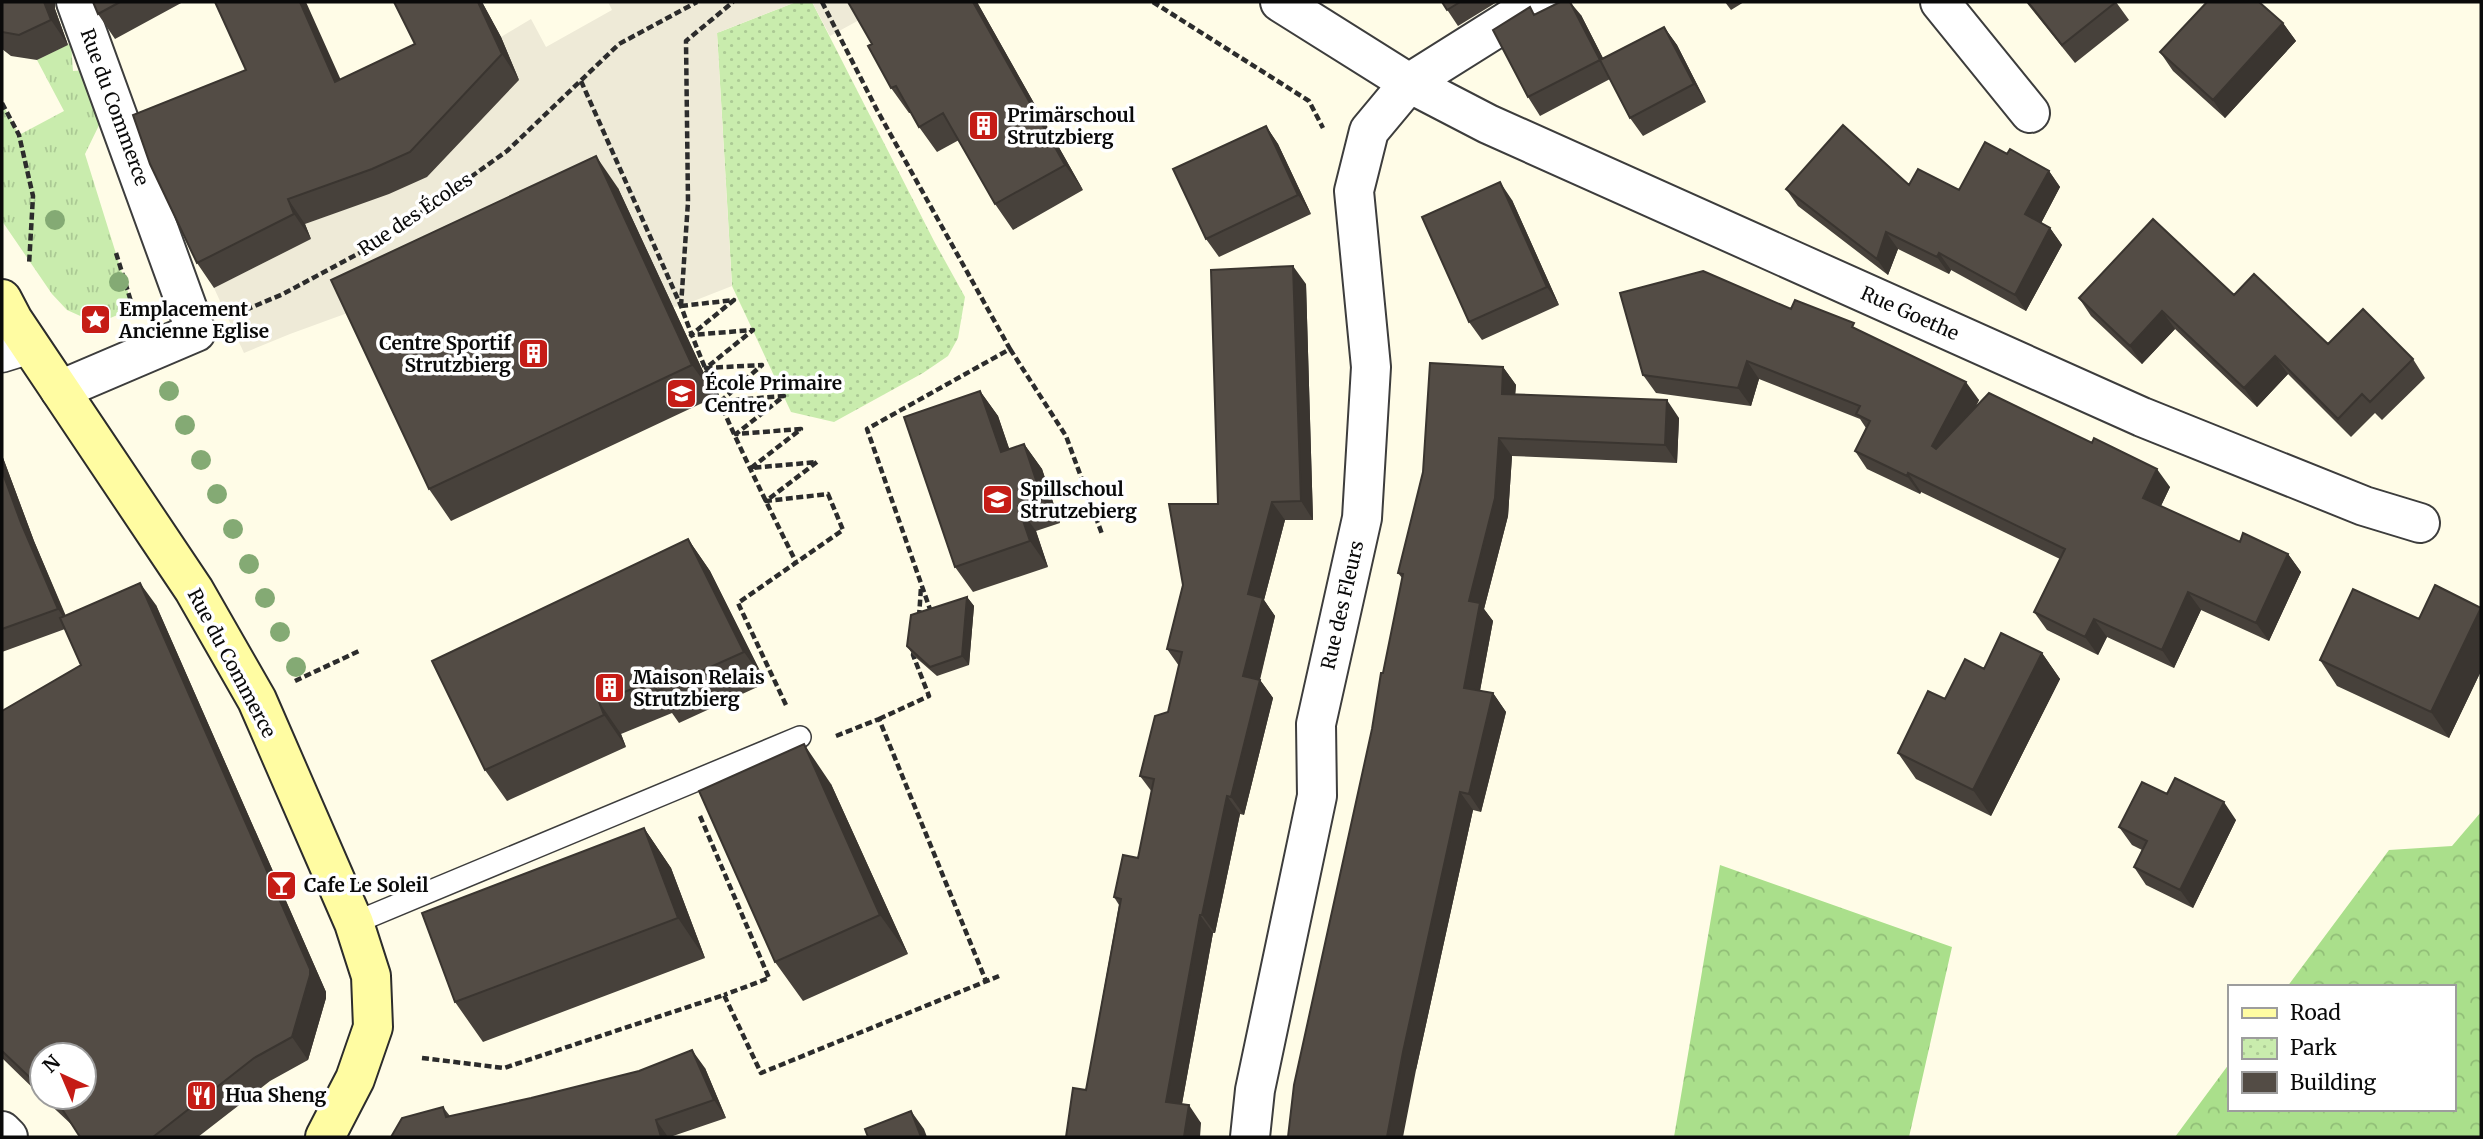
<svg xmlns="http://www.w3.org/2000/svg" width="2483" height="1139" viewBox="0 0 2483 1139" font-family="Merriweather,serif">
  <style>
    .grass { fill: url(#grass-tufts) }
    .forest { fill: url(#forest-crowns) }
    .park { fill: url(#park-dots) }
    .plaza { fill: #eeead7 }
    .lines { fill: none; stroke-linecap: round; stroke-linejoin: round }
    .service-casing { stroke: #3d3d3d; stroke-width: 24 }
    .pedestrian-casing { stroke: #3d3d3d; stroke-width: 35 }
    .minor-casing { stroke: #3d3d3d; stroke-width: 42 }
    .secondary-casing { stroke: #2c2c2c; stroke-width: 42 }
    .path { stroke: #2c2c2c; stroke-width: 4.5; stroke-dasharray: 7 3.5; stroke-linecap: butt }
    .service { stroke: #fff; stroke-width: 21 }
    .pedestrian { stroke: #fff; stroke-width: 32 }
    .minor { stroke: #fff; stroke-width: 38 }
    .secondary { stroke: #fffca2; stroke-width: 38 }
    .tree { fill: #84aa74 }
    .wall { fill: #47413b }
    .shaded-wall { fill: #3a3530 }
    .building { fill: #534c45; stroke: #3a3530; stroke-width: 2 }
    .labels { text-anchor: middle; stroke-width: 7; stroke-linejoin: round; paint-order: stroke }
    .street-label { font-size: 19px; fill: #0a0a0a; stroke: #fff }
    .poi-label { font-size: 19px; font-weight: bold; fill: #0a0a0a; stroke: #fff; text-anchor: start }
  </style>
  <defs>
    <pattern id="grass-tufts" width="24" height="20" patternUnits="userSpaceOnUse" patternTransform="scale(1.75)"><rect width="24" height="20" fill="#c9ecad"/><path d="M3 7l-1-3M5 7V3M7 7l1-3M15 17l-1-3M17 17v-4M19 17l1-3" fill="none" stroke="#abc994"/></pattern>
    <pattern id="forest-crowns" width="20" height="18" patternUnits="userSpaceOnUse" patternTransform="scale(1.75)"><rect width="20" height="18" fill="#aadf8b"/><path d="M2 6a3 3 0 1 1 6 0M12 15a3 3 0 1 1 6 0" fill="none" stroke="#91be77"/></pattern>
    <pattern id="park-dots" width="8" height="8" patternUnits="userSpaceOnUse" patternTransform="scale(1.75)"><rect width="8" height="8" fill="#c9ecad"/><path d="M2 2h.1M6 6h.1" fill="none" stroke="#abc994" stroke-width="1.8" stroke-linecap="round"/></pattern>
  </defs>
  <rect width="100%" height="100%" fill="#fffce7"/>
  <path class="grass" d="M71 43 73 71 88 70 104 115 85 154 132 305 129 310 108 319H87L67 310 52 294 2 221V103L19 135 64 111 37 60Z"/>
  <path class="forest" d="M2481 812V1137H2175L2229 1064V1109H2453V987H2287L2389 850 2452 846Z
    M1720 865 1952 947 1909 1137H1674Z"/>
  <path class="park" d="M796 2H812L934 241 965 297 958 338 948 356 923 373 834 422 791 412 732 286 717 33Z"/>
  <path class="plaza" d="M608 2H796L717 33 732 286 681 306 673 307 353 311 290 334 244 353 214 288 311 239 305 224 392 192 501 37 531 19 546 47 612 10Z
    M812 2H851L861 19 830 36Z"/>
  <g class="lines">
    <defs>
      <path id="service" d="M354 923 800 737"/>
      <path id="pedestrian" d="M2 356 31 347"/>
      <path id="minor" d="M1280 2 1409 83 1488 124 2142 417 2364 506 2420 523
        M1940 2 2030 113
        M60 390 196 332 76 2
        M2 1131 8 1137
        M1250 1137 1255 1090 1317 796 1316 724 1362 518 1371 367 1354 191 1369 131 1409 83 1538 2"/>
      <path id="secondary" d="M2 299 13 320 194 590 257 700 354 923 371 976 373 1027 355 1079 325 1137"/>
    </defs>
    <use href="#service" class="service-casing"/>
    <use href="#pedestrian" class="pedestrian-casing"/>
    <use href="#minor" class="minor-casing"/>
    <use href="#secondary" class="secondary-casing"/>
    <path class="path" d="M822 2 877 110 1010 349 867 429 931 612
      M1153 2 1309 101 1323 128
      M581 81 681 306C712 392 755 480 796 562
      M2 103 19 135 33 196 29 265
      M116 253 134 311
      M681 306 734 300 691 335 753 330 706 368 762 365 721 401 784 396 736 434 801 429 751 468 817 462 766 501 828 494 843 530 738 603 786 705
      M681 306 688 202 686 41 733 2
      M236 314 283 294 380 242 507 151 619 44 697 2
      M1010 349 1066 436 1102 534
      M919 617 921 587
      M295 681 361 650
      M879 719 929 696 913 655 914 650
      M836 736 879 719 986 981
      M700 816 769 978 724 995
      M422 1058 504 1068 724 995 761 1073 999 976"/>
    <use href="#service" class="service"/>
    <use href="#pedestrian" class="pedestrian"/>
    <use href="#minor" class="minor"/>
    <use href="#secondary" class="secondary"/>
  </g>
  <g class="tree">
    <circle cx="55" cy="220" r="10"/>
    <circle cx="119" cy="282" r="10"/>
    <circle cx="169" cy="391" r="10"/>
    <circle cx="185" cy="425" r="10"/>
    <circle cx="201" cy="460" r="10"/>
    <circle cx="217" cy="494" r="10"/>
    <circle cx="233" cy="529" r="10"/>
    <circle cx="249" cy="564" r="10"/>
    <circle cx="265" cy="598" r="10"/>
    <circle cx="280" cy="632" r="10"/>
    <circle cx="296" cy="667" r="10"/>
  </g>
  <path class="wall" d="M2 2H55V9L68 45 37 60 11 56 2 49Z
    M93 2H183L115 39 98 14Z
    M394 2H482L501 37 519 80 427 177 389 194 305 224 311 239 214 288 197 263 246 70 341 79 415 44Z
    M977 2 1083 190 1013 230 995 204 959 140 937 152 919 127 911 113H909L891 88Z
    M1442 2H1497L1458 26Z
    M1725 2H1744L1731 10Z
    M2026 2H2116L2129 20 2075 63Z
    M1535 15H1581L1603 58 1664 27 1677 45 1706 102 1643 136 1630 118 1610 79 1540 116 1528 97Z
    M2283 23 2296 41 2225 118 2173 71 2160 52Z
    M1266 126 1278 144 1311 214 1219 257 1206 239Z
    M2007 154 2049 171 2060 187 2041 223 2050 228 2062 245 2026 311 1951 270 1949 274 1898 249 1888 275 1798 206 1786 189 1909 185 1959 190Z
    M618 188 715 397 451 521 429 489Z
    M1512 200 1559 305 1482 340 1469 322Z
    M1306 284 1313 520H1285L1264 600 1275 616 1260 680 1273 698 1244 815 1240 814 1215 933H1213L1182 1104 1201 1123 1086 1090 1119 905 1114 897 1138 858 1152 792 1140 776 1168 712 1179 666 1167 649 1218 504Z
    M2234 295 2328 344 2413 359 2425 378 2382 420 2375 413 2351 437 2288 374 2257 407 2175 329 2142 364 2091 316 2079 298Z
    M1791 309 1859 330 1979 400 1975 408 2170 487 2161 506 2240 542 2288 554 2301 572 2269 641 2201 610 2174 668 2107 637 2098 655 2047 630 2034 612 2060 559 1921 492 1920 494 1867 469 1855 451 1866 428 1860 419 1759 379 1751 406 1656 393 1643 375Z
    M1503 367 1516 385 1515 394 1679 418 1677 463 1512 456 1508 516 1484 609 1493 621 1480 691 1493 693 1506 712 1481 812 1473 810 1416 1070 1383 673 1402 578 1398 573 1423 472Z
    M980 391 998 416 1009 449 1024 444 1042 469 1060 523 1036 531 1048 567 973 592 955 567Z
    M2 455 34 541 66 616 156 605 326 992V998L308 1060 270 1081 198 1137H80L72 1125 42 1097H84L42 1055V1097L2 1058V711L81 665 65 629 2 652Z
    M688 539 710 571 766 683 679 723 672 713 621 734 626 747 507 801 485 770Z
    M967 597 974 606 969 665 937 676 913 655 907 646Z
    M2481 608V671L2449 738 2337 686 2320 660 2419 619Z
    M2042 653 2060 679 1991 816 1916 779 1898 753 1945 699 1984 669Z
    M831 784 908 954 803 1001 775 962Z
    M2167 794 2236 820 2193 908 2146 885 2134 867 2142 850 2132 845 2119 827Z
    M644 828 671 868 705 958 483 1042 455 1002Z
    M705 1068 726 1118 670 1137H391L443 1107 450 1116Z"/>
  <path class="shaded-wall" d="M44 2H55V9L68 45 51 20Z
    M300 2H306L353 107 335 82Z
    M478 2H482L501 37 519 80 502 54Z
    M973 2H977L1083 190 1065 165Z
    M1570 2 1581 15 1613 78 1600 60Z
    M2283 23 2296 41 2225 118 2213 100Z
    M1664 27 1677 45 1706 102 1694 84Z
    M1266 126 1278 144 1311 214 1298 195Z
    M596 156 618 188 715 397 692 365Z
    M2049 171 2060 187 2037 231 2025 214Z
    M1500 182 1512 200 1559 305 1547 287Z
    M288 199 305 224 311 239 294 214Z
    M2050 228 2062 245 2026 311 2015 295Z
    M1886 232 1898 249 1888 275 1877 259Z
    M1939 253 1951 270 1949 274 1937 257Z
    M1293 266 1306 284 1313 520 1301 501Z
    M2162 311 2175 329 2142 364 2130 346Z
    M2275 356 2288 374 2257 407 2244 388Z
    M1747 361 1759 379 1751 406 1738 388Z
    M1503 367 1516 385 1514 412 1502 394Z
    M1966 382 1979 400 1945 464 1932 446Z
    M980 391 998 416 1019 477 1001 452Z
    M1667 400 1679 418 1677 463 1665 445Z
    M1499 438 1512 456 1508 516 1484 609 1493 621 1477 706 1464 688 1469 601Z
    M1024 444 1042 469 1060 523 1042 498Z
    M2 455 34 541 70 627 58 609 21 523 2 471Z
    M2157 469 2170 487 2156 516 2143 498Z
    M1908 473 1921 492 1920 494 1907 476Z
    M1272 502 1285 520 1264 600 1275 616 1256 694 1243 676 1248 594Z
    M1018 506 1036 531 1048 567 1030 541Z
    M688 539 710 571 766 683 744 652Z
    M2288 554 2301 572 2269 641 2256 623Z
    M140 583 156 605 326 992V998L308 1060 292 1037Z
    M2188 592 2201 610 2174 668 2162 650Z
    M967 597 974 606 969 665 962 656Z
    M2481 608V671L2449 738 2431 712Z
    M2094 619 2107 637 2098 655 2085 637Z
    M2042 653 2060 679 1991 816 1973 790Z
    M1260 680 1273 698 1244 815 1231 797Z
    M1493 693 1506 712 1481 812 1469 794Z
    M599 702 621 734 626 747 604 715Z
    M804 744 831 784 908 954 880 915Z
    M1460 792 1473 810 1416 1070 1403 1137H1387L1403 1052Z
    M1227 796 1240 814 1215 933 1202 915Z
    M2224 802 2236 820 2193 908 2180 890Z
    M644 828 671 868 705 958 678 918Z
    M1200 915 1213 933 1179 1120 1166 1102Z
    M692 1050 705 1068 726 1118 714 1100Z
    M1189 1105 1201 1123 1200 1137H1184Z
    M911 1111 924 1129 927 1137H921Z
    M656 1120 668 1137H661Z"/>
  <path class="building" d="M2 2H44L51 20 19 35 2 32Z
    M93 2H120L98 14Z
    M215 2H300L335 82 415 44 394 2H478L502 54 410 152 372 169 288 199 294 214 197 263 150 164 133 115 246 70Z
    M848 2H973L1065 165 995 204 943 113 919 127 896 86 891 88 868 46 872 44Z
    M1442 2H1460L1447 10Z
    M1560 2H1570L1600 60 1528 97 1493 30 1530 7 1534 15Z
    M2028 2H2116L2062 45Z
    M2207 2H2259L2283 23 2213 100 2160 52Z
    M1664 27 1694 84 1630 118 1600 60Z
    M1843 125 1909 185 1918 169 1959 190 1985 142 2007 154 2010 149 2049 171 2025 214 2050 228 2015 295 1939 253 1937 257 1886 232 1877 259 1786 189Z
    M1266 126 1298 195 1206 239 1173 169Z
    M596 156 692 365 429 489 331 280Z
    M1500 182 1547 287 1469 322 1422 217Z
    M2153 219 2234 295 2254 274 2328 344 2363 309 2413 359 2370 402 2362 394 2338 419 2275 356 2244 388 2162 311 2130 346 2079 298Z
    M1293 266 1301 501 1272 502 1248 594 1263 598 1243 676 1260 680 1231 797 1227 796 1202 915H1200L1166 1102 1189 1105 1184 1137H1066L1073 1088 1086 1090 1121 899 1114 897 1123 855 1138 858 1154 779 1140 776 1155 716 1168 712 1182 652 1167 649 1183 585 1169 504H1218L1211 270Z
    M1703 271 1791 309 1795 300 1854 323 1852 327 1966 382 1932 446 1936 449 1989 393 2092 443 2094 438 2157 469 2143 498 2240 542 2243 533 2288 554 2256 623 2188 592 2162 650 2094 619 2085 637 2034 612 2065 549 1908 473 1907 476 1855 451 1870 421 1856 414 1860 406 1747 361 1738 388 1643 375 1620 293Z
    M1430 363 1503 367 1502 394 1667 400 1665 445 1499 438 1495 498 1469 601 1480 603 1464 688 1493 693 1469 794 1460 792 1403 1052 1387 1137H1288L1294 1085 1372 729 1381 673H1383L1403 574 1398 573 1423 472Z
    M980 391 1001 452 1024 444 1042 498 1018 506 1030 541 955 567 904 417Z
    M2 471 21 523 58 609 2 629Z
    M688 539 744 652 657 691 652 681 599 702 604 715 485 770 432 661Z
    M140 583 310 969V975L292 1037 254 1058 153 1137H80L60 1106 51 1097H84V1055H42V1089L2 1051V711L81 665 60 618Z
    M2435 585 2481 608 2431 712 2320 660 2353 589 2419 619Z
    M967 597 962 656 930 667 907 646 911 615Z
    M2001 633 2042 653 1973 790 1898 753 1928 691 1945 699 1965 659 1984 669Z
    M804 744 880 915 775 962 699 791Z
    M2175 778 2224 802 2180 890 2134 867 2147 841 2119 827 2142 782 2167 794Z
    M644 828 678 918 455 1002 422 913Z
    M692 1050 714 1100 656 1120 661 1137H391L402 1118 443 1107 446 1117 531 1098 639 1071Z
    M911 1111 921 1137H868L865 1129Z"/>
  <defs>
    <symbol id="building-square" viewBox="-11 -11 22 22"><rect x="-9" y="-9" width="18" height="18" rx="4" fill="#c51c16" stroke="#fff"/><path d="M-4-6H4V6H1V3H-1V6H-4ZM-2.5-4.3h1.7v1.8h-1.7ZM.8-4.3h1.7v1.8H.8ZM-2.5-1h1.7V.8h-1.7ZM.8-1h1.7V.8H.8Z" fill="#fff"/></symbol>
    <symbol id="sight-square" viewBox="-11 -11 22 22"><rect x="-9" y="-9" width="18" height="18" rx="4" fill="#c51c16" stroke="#fff"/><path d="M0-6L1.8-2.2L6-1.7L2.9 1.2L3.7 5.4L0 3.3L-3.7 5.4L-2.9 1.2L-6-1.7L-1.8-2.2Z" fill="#fff"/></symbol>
    <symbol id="school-square" viewBox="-11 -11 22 22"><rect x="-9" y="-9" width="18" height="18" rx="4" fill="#c51c16" stroke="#fff"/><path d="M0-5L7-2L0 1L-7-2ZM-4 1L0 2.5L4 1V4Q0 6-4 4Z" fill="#fff"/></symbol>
    <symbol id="bar-square" viewBox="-11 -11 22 22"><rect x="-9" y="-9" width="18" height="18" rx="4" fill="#c51c16" stroke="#fff"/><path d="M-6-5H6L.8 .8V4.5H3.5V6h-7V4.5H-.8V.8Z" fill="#fff"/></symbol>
    <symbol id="restaurant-square" viewBox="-11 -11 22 22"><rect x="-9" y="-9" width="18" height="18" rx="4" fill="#c51c16" stroke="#fff"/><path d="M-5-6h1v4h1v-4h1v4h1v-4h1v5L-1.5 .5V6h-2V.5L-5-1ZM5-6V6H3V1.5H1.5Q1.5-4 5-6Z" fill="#fff"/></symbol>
  </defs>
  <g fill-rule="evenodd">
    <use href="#building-square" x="966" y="108" width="35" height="35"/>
    <use href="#sight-square" x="78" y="302" width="35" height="35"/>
    <use href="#building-square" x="516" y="336" width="35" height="35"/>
    <use href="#school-square" x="664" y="376" width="35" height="35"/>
    <use href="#school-square" x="980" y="482" width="35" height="35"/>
    <use href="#building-square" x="592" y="670" width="35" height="35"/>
    <use href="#bar-square" x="264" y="868" width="35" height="35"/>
    <use href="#restaurant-square" x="184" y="1078" width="35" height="35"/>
  </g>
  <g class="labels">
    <g class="street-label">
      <text transform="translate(115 107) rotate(70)" y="7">Rue du Commerce</text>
      <text transform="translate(415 214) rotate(-34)" y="7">Rue des Écoles</text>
      <text transform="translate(1910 313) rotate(24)" y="7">Rue Goethe</text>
      <text transform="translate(1342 605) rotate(-77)" y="7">Rue des Fleurs</text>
      <text transform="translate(232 663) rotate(62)" y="7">Rue du Commerce</text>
    </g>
    <g class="poi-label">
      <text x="1007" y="122">Primärschoul<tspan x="1007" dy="22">Strutzbierg</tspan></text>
      <text x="119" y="316">Emplacement<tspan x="119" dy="22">Ancienne Eglise</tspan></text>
      <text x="511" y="350" text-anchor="end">Centre Sportif<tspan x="511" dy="22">Strutzbierg</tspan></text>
      <text x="705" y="390">École Primaire<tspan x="705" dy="22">Centre</tspan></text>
      <text x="1020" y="496">Spillschoul<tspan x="1020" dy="22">Strutzebierg</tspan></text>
      <text x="633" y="684">Maison Relais<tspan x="633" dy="22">Strutzbierg</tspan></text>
      <text x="304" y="892">Cafe Le Soleil</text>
      <text x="225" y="1102">Hua Sheng</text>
    </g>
  </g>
  <rect width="2483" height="1139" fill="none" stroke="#0a0a0a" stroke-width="7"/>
  <rect x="2228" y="985" width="228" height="126" fill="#ffffff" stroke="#9d9d9d" stroke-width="2"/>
  <rect x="2242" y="1008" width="35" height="10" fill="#fffca2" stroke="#9d9d9d" stroke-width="2"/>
  <text x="2290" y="1020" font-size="21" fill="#0a0a0a">Road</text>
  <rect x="2242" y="1038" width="35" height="21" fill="url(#park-dots)" stroke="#9d9d9d" stroke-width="2"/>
  <text x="2290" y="1055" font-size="21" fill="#0a0a0a">Park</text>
  <rect x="2242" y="1072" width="35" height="21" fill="#534c45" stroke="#9d9d9d" stroke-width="2"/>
  <text x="2290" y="1090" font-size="21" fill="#0a0a0a">Building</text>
  <g transform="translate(63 1076) rotate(316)"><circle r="33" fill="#ffffff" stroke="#9d9d9d" stroke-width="2"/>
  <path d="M0-5L12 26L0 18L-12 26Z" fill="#c51c16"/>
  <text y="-10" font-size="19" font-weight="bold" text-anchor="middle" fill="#0a0a0a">N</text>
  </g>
</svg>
